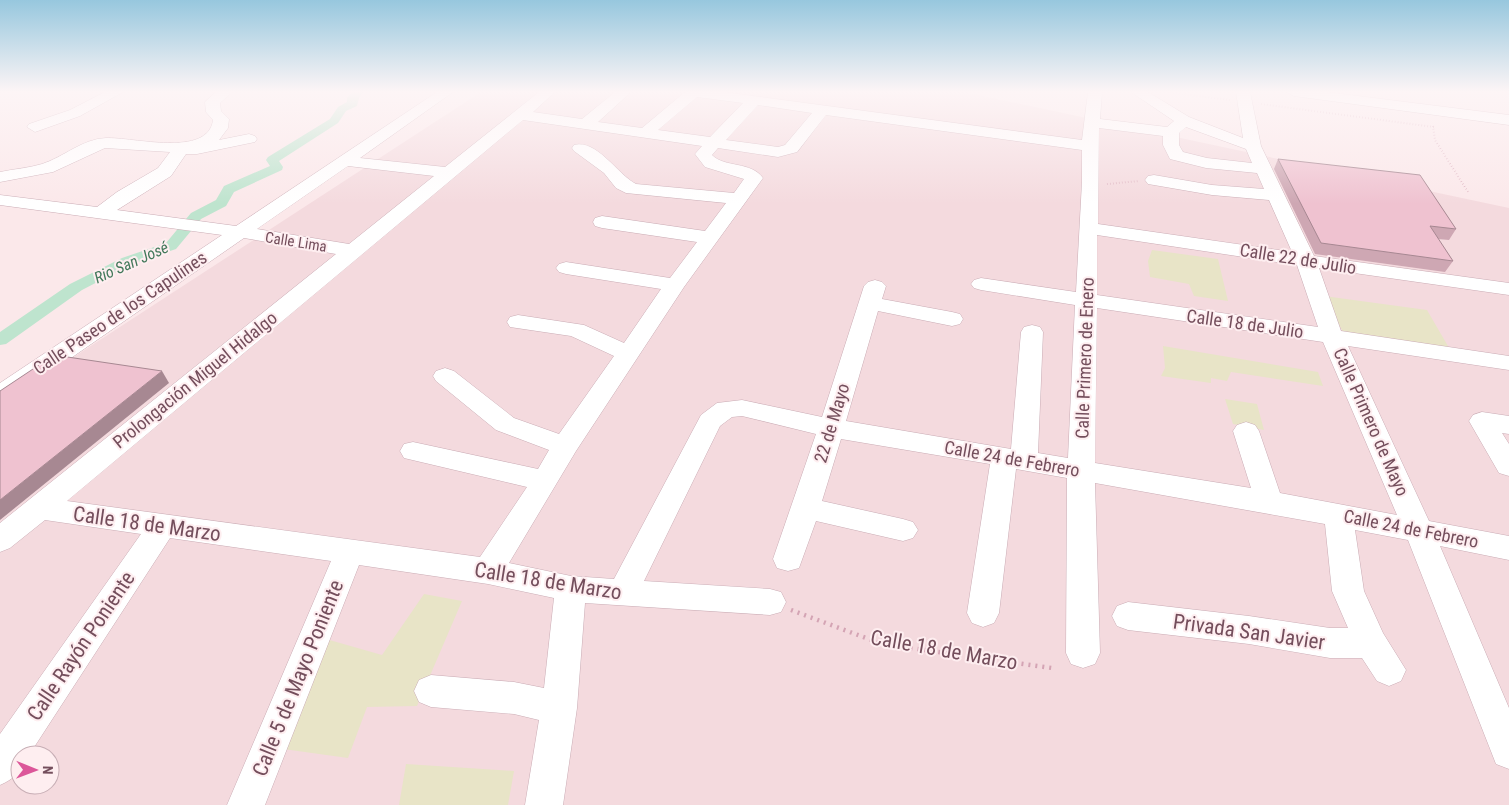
<svg xmlns="http://www.w3.org/2000/svg" width="1509" height="805" viewBox="0 0 1509 805" font-family="'Roboto Condensed',sans-serif">
  <style>
    .residential { fill: #f4dade; fill-rule: evenodd }
    .green { fill: #e8e4c7 }
    .lines { fill: none; stroke-linecap: round; stroke-linejoin: round }
    .canal { fill: #bee4ce; fill-rule: evenodd }
    .minor-casing { stroke: #caacb5; stroke-width: 1 }
    .path-far1 { stroke: #d4a4b4; stroke-width: 2; stroke-dasharray: 0.5 2.5; stroke-linecap: butt }
    .path { stroke: #d4a4b4; stroke-width: 4.5; stroke-dasharray: 2 5; stroke-linecap: butt }
    .minor { fill: #fff; fill-rule: evenodd }
    .wall { fill: #cea7b3 }
    .shaded-wall { fill: #a78892 }
    .building { fill: #efc2d0; stroke: #a78892 }
    .labels { text-anchor: middle; stroke-width: 4; stroke-linejoin: round; paint-order: stroke }
    .far-street-label { font-size: 15px; fill: #744e5c; stroke: #feeef0 }
    .far-water-label { font-size: 16px; font-style: italic; fill: #42785a; stroke: #feeef0 }
    .street-label { font-size: 18px; fill: #744e5c; stroke: #feeef0 }
    .near-street-label { font-size: 21px; fill: #744e5c; stroke: #feeef0 }
  </style>
  <rect width="100%" height="100%" fill="#fbe8ea"/>
  <path class="residential" d="M481 92H964L1509 208V805H0V405ZM20 755H50V785H20Z"/>
  <path class="green" d="M1152 250 1218 259 1228 301 1194 296 1189 284 1150 277 1148 261Z
    M1324 296 1427 310 1452 353 1345 336Z
    M1163 346 1318 372 1323 386 1231 372 1227 381 1211 378V383L1161 376 1165 368Z
    M1225 399 1257 404 1264 430 1233 424Z
    M424 594 462 601 417 706 367 707 348 758 276 748 326 639 382 655Z
    M406 764 514 771 508 805H399Z"/>
  <g class="lines">
    <path class="canal" d="M352 92H363L359 98 357 106 346 111 338 123 279 161 283 167 282 170 234 192 226 206 201 219 176 249 132 264 82 290 6 344 0 345V332L70 284 122 258 166 243 191 213 216 200 224 186 270 166 266 160 268 157 330 119 338 107 347 102V98Z"/>
    <defs>
      <path id="minor" d="M105 92H123L80 116 35 132 27 127 29 124 70 110Z
        M216 92H232L220 103 221 111 229 119 228 128 219 140 249 134 255 136 257 139 255 142 197 154H186L171 176 117 210 236 226 437 92H453L360 158 445 167 539 92H555L533 112 582 119 615 92H631L598 122 642 128 685 92H723L1082 140 1088 92H1102L1100 119 1167 127 1174 121 1131 92H1148L1189 117 1243 138 1236 92H1250L1261 146 1314 256 1509 283V295L1319 268 1341 331 1509 356V370L1348 346 1429 521 1509 536V560L1440 546 1509 708V769L1496 764 1408 540 1355 530 1364 591 1383 633 1406 670 1401 681 1389 686 1377 681 1362 658H1330L1249 644 1128 630 1117 626 1112 616 1117 606 1128 602 1249 616 1330 628H1348L1332 591 1325 524 1095 483 1100 653 1095 664 1083 668 1071 664 1066 653 1067 478 1016 469 999 613 994 623 983 627 972 623 967 613 990 464 841 439 822 501 903 519 913 522 918 530 913 538 903 541 816 521 799 568 788 571 777 568 773 559 816 434 742 416 732 417 720 426 644 581 770 589 781 592 786 602 781 612 770 615 585 603 577 708 563 805H525L539 720 514 714 431 707 419 702 414 691 419 680 431 675 514 682 544 688 554 598 488 584 359 565 265 805H227L331 561 170 538 29 755H20C20 772 16 778 0 785V734L141 534 45 520 10 548 0 552V523L336 254 244 238 9 401 0 403V383L222 235 0 205V195L97 207 117 192 158 168 170 152 105 148 53 172 0 182V172C14 169 29 168 42 164 64 157 82 139 106 138 133 137 208 158 213 120L206 112 205 102ZM697 97 743 103 710 137 658 130ZM758 105 812 113 785 145 778 147 726 140ZM826 115 1082 150V182L1076 292 981 278 974 280 971 284 974 288 981 290 1075 305 1068 458 1038 453 1043 332 1040 327 1032 325 1024 327 1021 332 1011 449 846 421 878 311 952 326 960 324 963 319 960 314 952 312 882 299 886 286 882 282 875 280 868 282 864 286 822 417 742 400 717 403 701 415 614 579 571 576 509 563 576 451 684 287 763 178C751 161 725 168 712 155L718 148 778 157 797 152ZM523 120 702 146 695 154 705 167 744 179 734 193 636 184C618 175 597 139 574 145L572 148 574 151 604 173 616 188 626 193 726 203 705 231 602 216 595 218 593 222 595 226 602 228 697 242 670 278 566 262 559 264 556 268 559 272 566 274 661 289 624 343 584 325 518 315 510 317 507 322 510 327 571 336 614 356 559 434 514 418 454 371 445 368 436 371 433 376 436 381 496 430 549 450 538 469 413 442 404 444 400 451 404 458 527 487 480 557 67 501ZM1186 127 1246 149 1252 163 1207 158 1183 152 1179 145V133ZM1099 128 1163 136V145L1170 159 1206 168 1257 173 1264 189 1212 185 1154 175 1148 176 1145 180 1148 184 1154 185 1212 195 1269 200 1292 252 1098 224ZM348 166 434 176 349 244 257 229ZM1097 235 1297 265 1318 327 1097 295ZM1097 308 1323 342 1397 515 1280 493 1259 431 1255 425 1246 422 1237 425 1233 431 1251 488 1095 463Z
        M1287 92H1326L1509 115V125L1294 96Z
        M1482 412 1509 416V434L1502 433 1509 444V476L1499 473 1469 421 1473 415Z"/>
    </defs>
    <use href="#minor" class="minor-casing"/>
    <path class="path-far1" d="M1167 92 1230 100
      M1261 104 1434 127
      M1433 126 1435 140 1468 192
      M1107 184 1139 181"/>
    <path class="path" d="M791 610 882 644 1052 668"/>
    <use href="#minor" class="minor"/>
  </g>
  <path class="wall" d="M1278 159 1456 229 1449 240 1438 239 1453 261 1445 272 1315 254 1274 169Z"/>
  <path class="shaded-wall" d="M162 371 169 383 0 520V500Z"/>
  <path class="building" d="M1278 159 1420 175 1456 229 1430 226 1453 261 1321 243Z
    M54 355 162 371 0 500V391Z"/>
  <linearGradient id="sky" x2="0" y2="1"><stop stop-color="#97c7de"/><stop offset="0.45" stop-color="#fdf5f6"/><stop offset="1" stop-color="#fdf5f6" stop-opacity="0"/></linearGradient>
  <rect width="1509" height="204" fill="url(#sky)"/>
  <g class="labels">
    <g class="far-street-label">
      <text transform="translate(296 242) rotate(9)" y="5">Calle Lima</text>
    </g>
    <g class="far-water-label">
      <text transform="translate(131 262) rotate(-24)" y="6">Rio San José</text>
    </g>
    <g class="street-label">
      <text transform="translate(1298 259) rotate(9)" y="6">Calle 22 de Julio</text>
      <text transform="translate(120 313) rotate(-34)" y="6">Calle Paseo de los Capulines</text>
      <text transform="translate(1245 324) rotate(8)" y="6">Calle 18 de Julio</text>
      <text transform="translate(1085 358) rotate(-88)" y="6">Calle Primero de Enero</text>
      <text transform="translate(195 380) rotate(-39)" y="6">Prolongación Miguel Hidalgo</text>
      <text transform="translate(1371 422) rotate(66)" y="6">Calle Primero de Mayo</text>
      <text transform="translate(832 423) rotate(-73)" y="6">22 de Mayo</text>
      <text transform="translate(1012 459) rotate(10)" y="6">Calle 24 de Febrero</text>
      <text transform="translate(1411 529) rotate(11)" y="6">Calle 24 de Febrero</text>
    </g>
    <g class="near-street-label">
      <text transform="translate(147 524) rotate(8)" y="7">Calle 18 de Marzo</text>
      <text transform="translate(548 581) rotate(9)" y="7">Calle 18 de Marzo</text>
      <text transform="translate(1249 632) rotate(8)" y="7">Privada San Javier</text>
      <text transform="translate(81 646) rotate(-56)" y="7">Calle Rayón Poniente</text>
      <text transform="translate(944 650) rotate(10)" y="7">Calle 18 de Marzo</text>
      <text transform="translate(298 678) rotate(-68)" y="7">Calle 5 de Mayo Poniente</text>
    </g>
  </g>
  <g transform="translate(35 770) rotate(91)"><circle r="24" fill="#feeef0" stroke="#c7aeb5"/>
  <path d="M0-4L9 19L0 12L-9 19Z" fill="#dc5699"/>
  <text y="-8" font-size="14" font-weight="bold" text-anchor="middle" fill="#744e5c">N</text>
  </g>
</svg>
